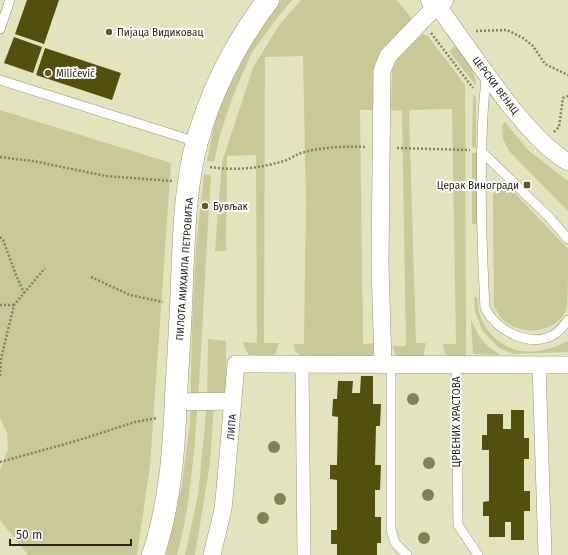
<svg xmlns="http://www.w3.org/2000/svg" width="568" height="555" viewBox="0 0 568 555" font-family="'Fira Sans',sans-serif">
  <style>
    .green { fill: #c9c899 }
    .building { fill: #53500d }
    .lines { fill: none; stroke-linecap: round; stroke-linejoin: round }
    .service-casing { stroke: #989775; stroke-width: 10 }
    .pedestrian-casing { stroke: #989775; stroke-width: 14 }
    .minor-casing { stroke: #989775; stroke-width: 18 }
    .tertiary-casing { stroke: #989775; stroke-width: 23 }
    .secondary-casing { stroke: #989775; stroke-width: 23 }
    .path { stroke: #818168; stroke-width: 2.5; stroke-dasharray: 2 2; stroke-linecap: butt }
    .service { stroke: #fff; stroke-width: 9 }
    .pedestrian { stroke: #fff; stroke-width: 13 }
    .minor { stroke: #fff; stroke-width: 17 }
    .tertiary { stroke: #fff; stroke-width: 22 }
    .secondary { stroke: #fff; stroke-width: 22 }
    .tree { fill: #828156 }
    .poi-dot { fill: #5e5b28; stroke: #fff; stroke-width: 1.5 }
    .labels { text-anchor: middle; stroke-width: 4; stroke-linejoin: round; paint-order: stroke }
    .poi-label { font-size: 10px; fill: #262618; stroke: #fff; text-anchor: start }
    .street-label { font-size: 10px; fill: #262618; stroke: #fff }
  </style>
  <rect width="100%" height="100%" fill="#e3e3be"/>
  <path class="green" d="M281 0H292L274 22 251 54 233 96 220 135 214 162 207 161 217 113 234 74 262 24Z
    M301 0H397L412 19 383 50 373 110H360L363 344 375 343 374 353 370 357H302L295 351 294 344H304L306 201 303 56 265 57 264 343H279L276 353 271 357H251L246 351 243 342 257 343 256 155 227 156 226 251H215L222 162 253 68 279 25Z
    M422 34 428 36 465 85 466 357 452 360 444 352 443 344H456L452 109 409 110 416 343H426L423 357 402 360 395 354 393 346H406L402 111 391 110 392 69 398 58Z
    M455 46C466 59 475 69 476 86L449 51Z
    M473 94 476 97V148L472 147Z
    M0 110 171 163 150 466 137 555H28L0 520V470L8 449 7 433 0 418Z
    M505 122 528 150 568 181V211L509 151 503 139 502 126Z
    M472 153H477V224H472Z
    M204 174 211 176C206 250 203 325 198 399 194 452 191 504 177 555H166L182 485 190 423 192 329 196 247Z
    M503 186H508L568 249C568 260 568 300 567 308 557 334 521 337 502 319 499 316 497 311 494 306L493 196C495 190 497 187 503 186Z
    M474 297H477C478 302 478 308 479 312 481 320 486 328 491 334 512 358 543 354 568 341V352L514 354 499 348 482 330 475 311Z
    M471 319C479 338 484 345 501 355L473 354Z
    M208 339 226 341V404H214L210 463 195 555H185L198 495 207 404Z"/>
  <path class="building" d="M27 0H59L44 44 15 34Z
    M14 37 42 47 33 73 4 63Z
    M45 48 121 73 112 100 36 75Z
    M361 376H373V404H381L380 426H376L375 465H381L380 490H375V517H381V543H377V555H337V544H331V530H337V480L330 479V465H337L338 417 332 416 333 399H337L338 381H353L352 393H360Z
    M511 410H524V438H529V459H524V491H530V511H524V540H511V522H505V537H489V516H483V502L489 501V450H482V435H487V414H503V429H511Z"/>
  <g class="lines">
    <defs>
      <path id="service" d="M0 29 10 0
        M487 75C483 98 483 117 482 139 480 196 482 252 485 308 497 331 530 349 555 334 560 331 564 325 568 320
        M0 80 197 142
        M481 151 549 217 568 239
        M391 364V529L395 543 407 555
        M456 366 458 525 478 555"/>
      <path id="pedestrian" d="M302 365 304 555
        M539 365 545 555"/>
      <path id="minor" d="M383 365 380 264 382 71 388 56 437 5C460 37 483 70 507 102 526 125 542 146 568 162
        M176 402 233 401
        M212 555 223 509 226 479 236 364C346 365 457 365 568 365"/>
      <path id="tertiary" d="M432 0 437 5 442 0"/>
      <path id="secondary" d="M153 555C170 505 174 450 176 397 178 358 181 319 182 280 184 236 185 185 197 142 211 91 236 43 268 0"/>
    </defs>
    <use href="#service" class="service-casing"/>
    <use href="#pedestrian" class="pedestrian-casing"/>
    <use href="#minor" class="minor-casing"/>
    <use href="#tertiary" class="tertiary-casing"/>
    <use href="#secondary" class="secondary-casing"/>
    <path class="path" d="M476 31 507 30 523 38 533 46 545 64 568 75
      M431 33 473 88
      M554 132 559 127 563 98 568 96
      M397 148 470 150
      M0 157 33 161 106 176 172 181
      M210 167C234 171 261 168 284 161 290 159 295 155 301 153 321 147 346 146 366 147
      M0 237 3 240 16 275 24 293
      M91 277 130 295 163 302
      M0 305H14
      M0 376 1 359 14 305 45 268
      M0 462 76 441 135 422 157 418"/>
    <use href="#service" class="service"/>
    <use href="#pedestrian" class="pedestrian"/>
    <use href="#minor" class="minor"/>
    <use href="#tertiary" class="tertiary"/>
    <use href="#secondary" class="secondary"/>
  </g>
  <g class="tree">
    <circle cx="413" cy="399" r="6"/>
    <circle cx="274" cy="447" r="6"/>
    <circle cx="429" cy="463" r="6"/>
    <circle cx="428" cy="495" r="6"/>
    <circle cx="280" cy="499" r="6"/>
    <circle cx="263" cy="518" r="6"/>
    <circle cx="424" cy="538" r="6"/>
  </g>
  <g class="poi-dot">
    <circle cx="109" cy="32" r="4"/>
    <circle cx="48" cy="73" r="4"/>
    <rect x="523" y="181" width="8" height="8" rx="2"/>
    <circle cx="205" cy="206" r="4"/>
  </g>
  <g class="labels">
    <g class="poi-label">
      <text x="117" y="36">Пијаца Видиковац</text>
      <text x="56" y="77">Miličevič</text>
      <text x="519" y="189" text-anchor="end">Церак Виногради</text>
      <text x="213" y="210">Бувљак</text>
    </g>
    <g class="street-label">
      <text transform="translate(496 85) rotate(53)" y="4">ЦЕРСКИ ВЕНАЦ</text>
      <text transform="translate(184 269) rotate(-86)" y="4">ПИЛОТА МИХАИЛА ПЕТРОВИЋА</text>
      <text transform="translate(456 422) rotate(-90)" y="4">ЦРВЕНИХ ХРАСТОВА</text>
      <text transform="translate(231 427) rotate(-86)" y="4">ЛИПА</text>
    </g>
  </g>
  <path d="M10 539v6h121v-6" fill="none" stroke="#262618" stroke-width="2"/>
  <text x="16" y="539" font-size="12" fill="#262618" stroke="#ffffff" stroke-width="3" paint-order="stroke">50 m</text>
</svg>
